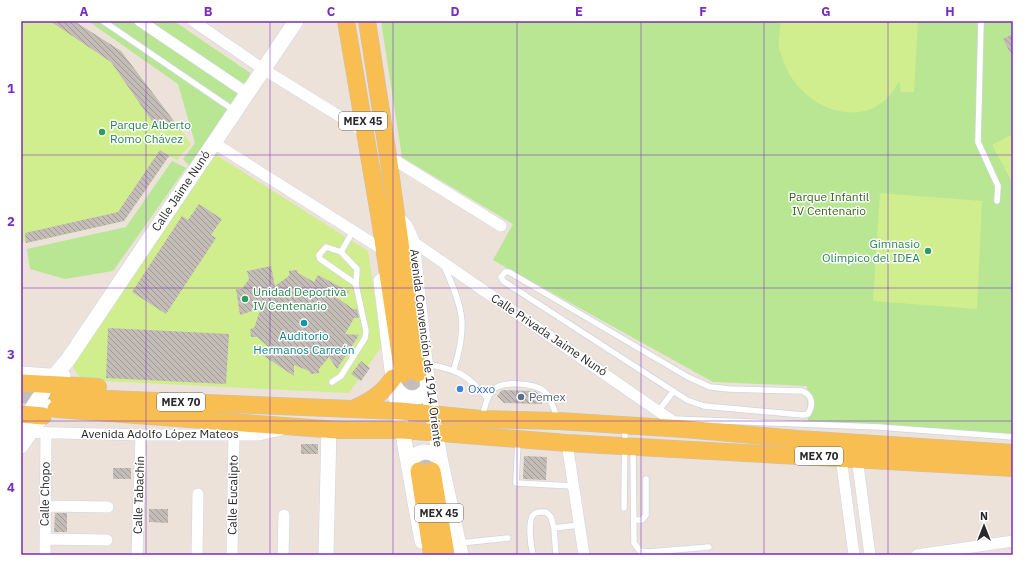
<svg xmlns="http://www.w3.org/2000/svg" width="1034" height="576" viewBox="0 0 1034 576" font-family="'IBM Plex Sans',sans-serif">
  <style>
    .park { fill: #b8e692 }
    .pitch { fill: #d0ee8d }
    .building { fill: url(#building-back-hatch) }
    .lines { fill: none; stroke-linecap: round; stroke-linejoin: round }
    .primary-tunnel { stroke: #c5bdb6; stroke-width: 17; stroke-dasharray: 17 8; stroke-linecap: butt }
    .lane-casing { stroke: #ced5e3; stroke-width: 7 }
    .street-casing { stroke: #ced5e3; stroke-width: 12 }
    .secondary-casing { stroke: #ced5e3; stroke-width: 16 }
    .primary-casing { stroke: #c3c3c3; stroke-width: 18 }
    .lane { stroke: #fff; stroke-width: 5.5 }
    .street { stroke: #fff; stroke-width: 11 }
    .secondary { stroke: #fff; stroke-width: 15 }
    .primary { stroke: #f8be52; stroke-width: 17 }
    .grid { fill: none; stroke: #7b2cbf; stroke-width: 1; stroke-opacity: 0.55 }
    .leisure-dot { fill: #2e9e5b; stroke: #fff; stroke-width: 1.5 }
    .culture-dot { fill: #0f9aa8; stroke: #fff; stroke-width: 1.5 }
    .shop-dot { fill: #3f7fe0; stroke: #fff; stroke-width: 1.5 }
    .service-dot { fill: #5c6f8a; stroke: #fff; stroke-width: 1.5 }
    .labels { text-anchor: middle; stroke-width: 3; stroke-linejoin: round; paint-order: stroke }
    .shield { fill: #fff; stroke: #696969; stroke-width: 1 }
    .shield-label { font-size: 11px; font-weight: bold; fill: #292929 }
    .leisure-label { font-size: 12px; fill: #27864d; stroke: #fff; text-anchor: start }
    .street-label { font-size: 12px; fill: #292929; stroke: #fff }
    .park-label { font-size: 12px; fill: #306816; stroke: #fff }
    .culture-label { font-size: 12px; fill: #0d838f; stroke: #fff }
    .shop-label { font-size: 12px; fill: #366cbe; stroke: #fff; text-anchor: start }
    .service-label { font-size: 12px; fill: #4e5e75; stroke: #fff; text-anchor: start }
    .neatline { fill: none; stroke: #7b2cbf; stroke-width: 1.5 }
    .grid-label { font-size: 13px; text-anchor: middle; font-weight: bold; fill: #7b2cbf }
  </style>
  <defs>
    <pattern id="building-back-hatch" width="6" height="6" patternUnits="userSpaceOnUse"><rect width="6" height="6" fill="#c4bcb6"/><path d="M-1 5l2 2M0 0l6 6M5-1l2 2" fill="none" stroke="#9f9994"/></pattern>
  </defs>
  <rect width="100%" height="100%" fill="#ece2d9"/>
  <path class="park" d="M88 21H174L250 73 249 80 190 166 183 159 195 143 178 84Z
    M381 21H1013V434L808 422 807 386 713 382 493 260 513 224 402 157Z
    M172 161 186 168 113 271 65 279 30 269 27 249 126 227Z"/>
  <path class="pitch" d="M21 21H74L121 51 191 144 177 160 169 156 124 221 27 243 21 240Z
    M781 21H918L914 92H901L899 81C872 136 803 112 784 63 783 58 780 53 779 48 778 40 780 30 781 21Z
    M1013 134V184L992 145Z
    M213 153 368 251 382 346 349 393 81 380 71 364Z
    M880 193 982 201 977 309 873 301Z"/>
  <path class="building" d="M50 21H74L121 51 174 121 158 130 111 62Z
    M1013 34V58L1003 39Z
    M160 150 169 156 124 221 26 243 25 233 118 212Z
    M199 204 222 219 211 235 216 238 166 314 132 292 182 216 188 220Z
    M271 266 275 286 289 276V271L297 270 298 273 314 282 318 275 350 292 336 297 353 309H357L359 318H354L345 334 359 335 337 369 329 357 319 369V373L311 374 309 371 294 365V376L261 354 270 348 257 337H251L250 329 254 328 261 308 240 315 236 289H242L249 279 247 271Z
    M108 328 229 334 226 384 106 378Z
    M361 361 370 368 361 381 351 374Z
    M502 390 535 391 545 399 541 404 504 403 497 396Z
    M301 444H318V454H301Z
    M524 456 547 457 546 480 523 479Z
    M113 468H131V479H113Z
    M149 509H168V523L149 522Z
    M55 513H67V532H54Z"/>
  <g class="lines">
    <path class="primary-tunnel" d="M418 373 432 471
      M403 374 419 470
      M21 395 54 397"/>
    <defs>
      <path id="lane" d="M103 21 235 111
        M981 21 978 142 998 186 997 201
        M341 252 326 247 319 255 320 259 356 284
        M444 266C463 308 468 325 454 369
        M505 272H509L688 377 710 387 729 389 802 391C812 395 814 404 808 414L803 415 704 406 687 400 503 281 501 277Z
        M427 364C458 370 467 374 487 398
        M332 382 341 376 365 338 366 331 356 285 357 269 341 252 353 231
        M659 410 673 392
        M482 417C485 408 486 398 492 391 500 380 535 383 544 391 551 397 554 411 558 419
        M672 419 878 427 1013 437
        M518 441 516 483 573 486
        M633 449 634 543 640 551 649 552 709 547
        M624 508 625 426
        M634 520H642L646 515V479
        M460 543 508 538
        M533 555C531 547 527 520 534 514 537 511 541 512 546 512L551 517 554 528
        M556 555 554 528 579 525"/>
      <path id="street" d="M140 21 247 93
        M193 21 263 69 365 132
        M214 143 377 246
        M388 156 501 226
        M412 241 684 429
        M21 372 65 375
        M21 432 141 435H259L281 430
        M567 443 584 555
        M841 457 854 555
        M857 458 870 555
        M45 506 108 507
        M45 539 107 540
        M45 555 46 434
        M137 555 141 435
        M197 555 198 494
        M232 555 234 435
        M283 555 284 515
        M917 555 1013 541"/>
      <path id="secondary" d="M395 216 405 226 412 241 428 388 440 458 461 555
        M381 281 393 378 422 541
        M395 387C404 401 419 402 428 388
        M21 425C36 404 49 380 67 361L296 21
        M21 446 48 407
        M408 463C417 450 428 449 440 458
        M326 555 329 429"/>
      <path id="primary" d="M346 21 380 220 403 374
        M367 21 388 156 418 373
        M21 383 98 387
        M58 397 400 411 481 419 559 421 684 429 798 439 1013 453
        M355 408C371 401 383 393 393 378
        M56 409 338 430H403L567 443 1013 468
        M21 414 43 416
        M419 471 432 555
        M432 471 446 555"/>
    </defs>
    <use href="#lane" class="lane-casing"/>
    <use href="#street" class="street-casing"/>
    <use href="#secondary" class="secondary-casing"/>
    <use href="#primary" class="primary-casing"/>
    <use href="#lane" class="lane"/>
    <use href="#street" class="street"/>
    <use href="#secondary" class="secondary"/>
    <use href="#primary" class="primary"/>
  </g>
  <path class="grid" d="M146 21V555M270 21V555M393 21V555M517 21V555M641 21V555M764 21V555M888 21V555M21 155H1013M21 288H1013M21 421H1013"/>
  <g class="leisure-dot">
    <circle cx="102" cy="132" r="4"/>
    <circle cx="928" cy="251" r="4"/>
    <circle cx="245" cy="299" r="4"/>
  </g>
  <circle class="culture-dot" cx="304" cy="323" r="4"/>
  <circle class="shop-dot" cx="460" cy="389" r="4"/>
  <circle class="service-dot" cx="521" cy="397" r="4"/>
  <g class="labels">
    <g class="shield">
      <rect x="339" y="112" width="48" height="18" rx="3"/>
      <rect x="157" y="393" width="48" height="18" rx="3"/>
      <rect x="795" y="447" width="48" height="18" rx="3"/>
      <rect x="415" y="504" width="48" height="18" rx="3"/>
    </g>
    <g class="shield-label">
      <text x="363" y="125">MEX 45</text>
      <text x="181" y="406">MEX 70</text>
      <text x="819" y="460">MEX 70</text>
      <text x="439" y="517">MEX 45</text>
    </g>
    <g class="leisure-label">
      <text x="110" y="129">Parque Alberto<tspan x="110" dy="14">Romo Chávez</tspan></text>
      <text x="920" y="248" text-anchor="end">Gimnasio<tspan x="920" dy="14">Olímpico del IDEA</tspan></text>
      <text x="253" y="296">Unidad Deportiva<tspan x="253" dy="14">IV Centenario</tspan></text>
    </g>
    <g class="street-label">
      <text transform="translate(181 191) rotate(-56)" y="4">Calle Jaime Nunó</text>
      <text transform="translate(549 335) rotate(34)" y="4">Calle Privada Jaime Nunó</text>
      <text transform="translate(426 348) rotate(83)" y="4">Avenida Convención de 1914 Oriente</text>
      <text x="160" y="438">Avenida Adolfo López Mateos</text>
      <text transform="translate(45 494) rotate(-89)" y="4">Calle Chopo</text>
      <text transform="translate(139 495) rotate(-88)" y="4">Calle Tabachín</text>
      <text transform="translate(233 495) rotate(-89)" y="4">Calle Eucalipto</text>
    </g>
    <g class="park-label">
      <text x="829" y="201">Parque Infantil<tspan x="829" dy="14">IV Centenario</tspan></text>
    </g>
    <g class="culture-label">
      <text x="304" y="340">Auditorio<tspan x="304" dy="14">Hermanos Carreón</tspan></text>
    </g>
    <g class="shop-label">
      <text x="468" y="393">Oxxo</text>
    </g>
    <g class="service-label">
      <text x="529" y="401">Pemex</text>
    </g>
  </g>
  <rect width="1034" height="576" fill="none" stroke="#ffffff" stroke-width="44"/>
  <g transform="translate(984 526)" stroke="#ffffff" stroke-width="3" paint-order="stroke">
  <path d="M0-3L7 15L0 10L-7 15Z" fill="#292929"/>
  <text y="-6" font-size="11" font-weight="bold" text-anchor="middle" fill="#292929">N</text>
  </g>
  <rect x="22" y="22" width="990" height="532" class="neatline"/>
  <g class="grid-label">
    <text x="84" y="16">A</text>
    <text x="208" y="16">B</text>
    <text x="331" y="16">C</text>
    <text x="455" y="16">D</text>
    <text x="579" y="16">E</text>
    <text x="703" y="16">F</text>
    <text x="826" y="16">G</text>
    <text x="950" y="16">H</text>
    <text x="11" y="93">1</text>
    <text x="11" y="226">2</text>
    <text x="11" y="359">3</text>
    <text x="11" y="492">4</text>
  </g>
</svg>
